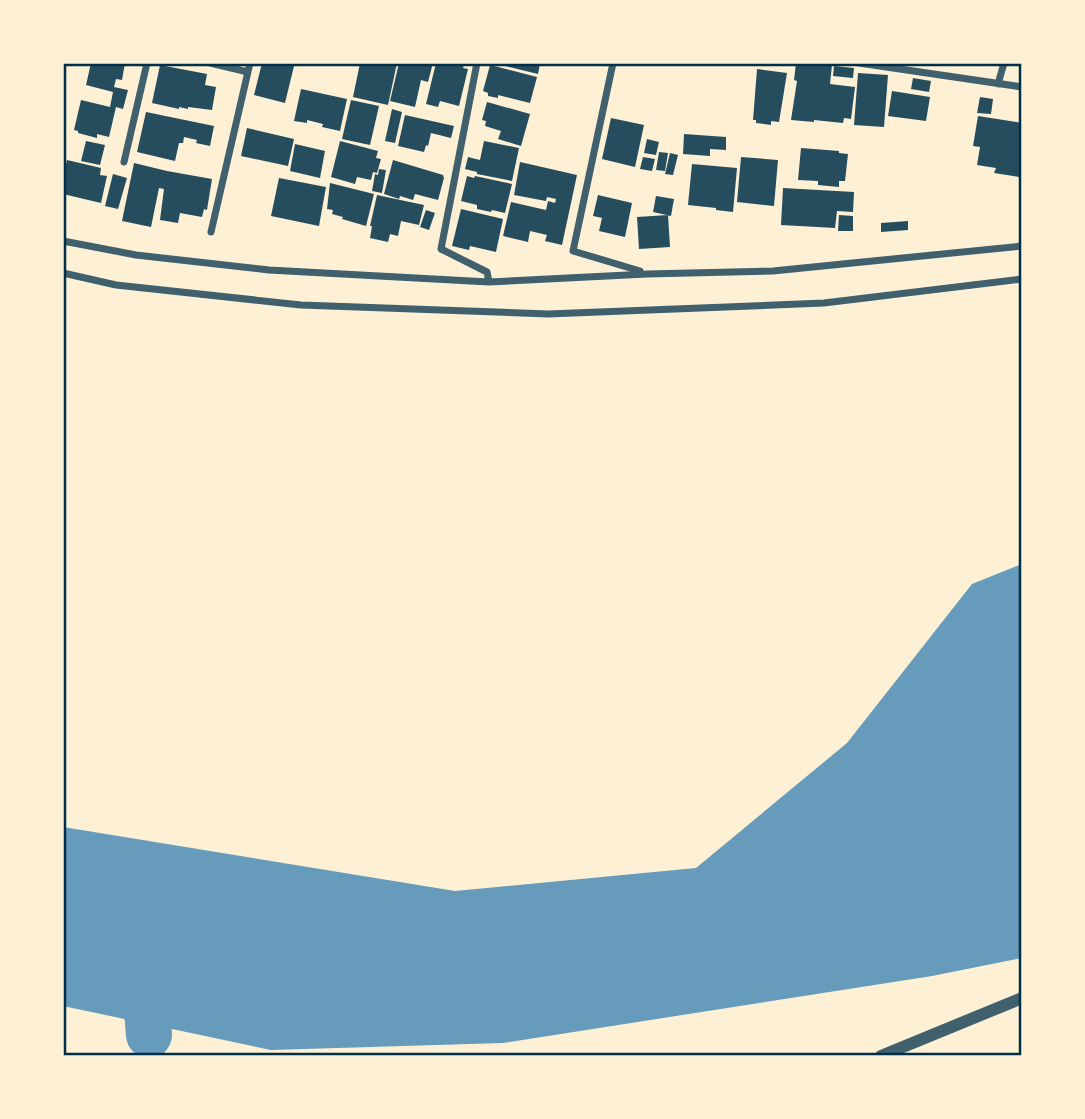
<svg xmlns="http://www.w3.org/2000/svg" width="1085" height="1119" viewBox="0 0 1085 1119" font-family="'DM Sans',sans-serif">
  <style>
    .water { fill: #669bbc }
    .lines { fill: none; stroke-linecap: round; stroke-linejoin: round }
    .river { stroke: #669bbc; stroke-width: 46 }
    .building { fill: #264d5e }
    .minor { stroke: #3f606c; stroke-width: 7 }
    .tertiary { stroke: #3f606c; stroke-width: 12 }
    .neatline { fill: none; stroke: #003049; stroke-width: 2.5 }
  </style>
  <rect width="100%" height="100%" fill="#fdf0d5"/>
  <path class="water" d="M1022 564V958L932 976 503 1043 271 1050 63 1006V827L455 891 696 868 847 743 972 584Z"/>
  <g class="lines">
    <path class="river" d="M143 962 149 1035"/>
  </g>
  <path class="building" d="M91 63H125L122 80 116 79 114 87 128 90 123 109 116 107 109 137 97 134V138L78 133V131L74 130 81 100 110 107 113 92 86 85Z
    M262 63H281L294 66 285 103 254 95Z
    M360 63H397L388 105 353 97Z
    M399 63H433L428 82 421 80 415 107 390 101Z
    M436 63H456L464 65 463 68 468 69 459 106 440 101 438 107 426 104Z
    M506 63H537L540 64 538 74 505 66Z
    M796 63 832 65 830 84 855 87 851 119 844 118 843 123 814 120V122L791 120 797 81 794 80Z
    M160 65 207 74 205 85 216 87 212 110 188 107V109L179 107V109L152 103Z
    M490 65 537 77 530 103 498 95V98L488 96V93L483 91Z
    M834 66 854 68 853 78 833 76Z
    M757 69 787 73 779 122 771 121V125L756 123V120H753Z
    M858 73 888 75 884 127 854 125Z
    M913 78 931 81 929 92 911 89Z
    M301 89 347 99 340 131 322 127 323 124 307 120V123L294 121Z
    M892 91 930 97 926 121 888 116Z
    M980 97 993 99 991 114 977 113Z
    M351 100 379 106 370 145 342 139Z
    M487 102 530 114 521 146 498 139 501 131 485 126 486 121 482 120Z
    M392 109 402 112 395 143 385 141Z
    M146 112 214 126 210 146 196 143 197 140 184 137 183 143H179L175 161 137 152Z
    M405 115 454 126 451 138 431 133 428 146 426 145 424 152 398 146Z
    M978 116 1022 123V172H1020L1019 177 994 173 996 168 977 165 980 147 973 146Z
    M611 118 644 125 635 167 602 159Z
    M247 128 294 139 288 166 241 156Z
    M684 134 726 137V150L710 149V156L683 154Z
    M647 139 659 142 656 155 644 153Z
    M86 141 105 145 100 165 81 161Z
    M340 141 378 151 376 158 381 159 377 173 373 172 371 180 357 177 355 184 331 177Z
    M484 141 519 148 512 181 477 174V172L465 169 468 157 480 160Z
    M295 144 325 151 320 178 290 171Z
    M801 148 839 151V153L848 154 845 181H839V187L818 185V181L798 180Z
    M659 152 668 153 665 171 656 170Z
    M670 153 678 155 673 175 665 174Z
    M643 157 655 159 652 171 640 169Z
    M741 157 778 160 774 206 737 202Z
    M67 160 101 168 100 175 107 176 101 203 63 194V176Z
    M393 160 443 175 444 178 438 200 415 194 413 200 400 196 399 199 384 194Z
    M520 162 577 175 562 245 545 241 547 235 530 231 528 242 503 236 511 202 546 210 548 201 555 203 556 199 547 197 546 201 514 195Z
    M134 163 167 171 212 179 207 210 204 209 202 217 180 213 178 223 160 220 165 181 164 189 159 188 151 227 122 221Z
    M692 164 737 168 733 212 716 210V208L688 205Z
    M379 169 386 170 382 193 372 191 375 174 378 175Z
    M113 174 127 178 118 209 105 206Z
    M467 176 474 178 475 176 512 184 505 213 492 210 491 212 477 209V205L461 201Z
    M279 178 326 187 319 226 271 216Z
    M330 183 374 194 366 226 342 219 343 217 332 214 333 210 327 209Z
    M783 188 854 192 853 212 837 211 835 228 781 225Z
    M377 195 424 205 419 225 401 221 398 236 390 234 388 242 370 238 372 226H370Z
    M598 195 632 203 625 237 599 231 602 218 593 216Z
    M656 196 674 199 671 216 653 212Z
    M461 209 503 219 496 252 470 246 469 250 452 246Z
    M426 210 435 213 429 230 420 227Z
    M668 215 670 247 639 249 637 217Z
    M839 215 853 216V231H838Z
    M908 221V230L881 232V223Z"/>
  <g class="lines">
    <path class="minor" d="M210 63 248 72
      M477 63 441 249 487 272 489 282
      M613 63 573 251 640 271
      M859 63 1022 87
      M998 84 1004 63
      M124 162 147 63
      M211 232 250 63
      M63 241 136 255 269 270 489 282 647 274 773 271 1022 246
      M63 273 116 285 301 305 548 314 824 303 1022 279"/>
    <path class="tertiary" d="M881 1056 1022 998"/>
  </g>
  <rect width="1085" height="1119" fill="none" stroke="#fdf0d5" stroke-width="130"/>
  <rect x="65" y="65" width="955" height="989" class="neatline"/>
</svg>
